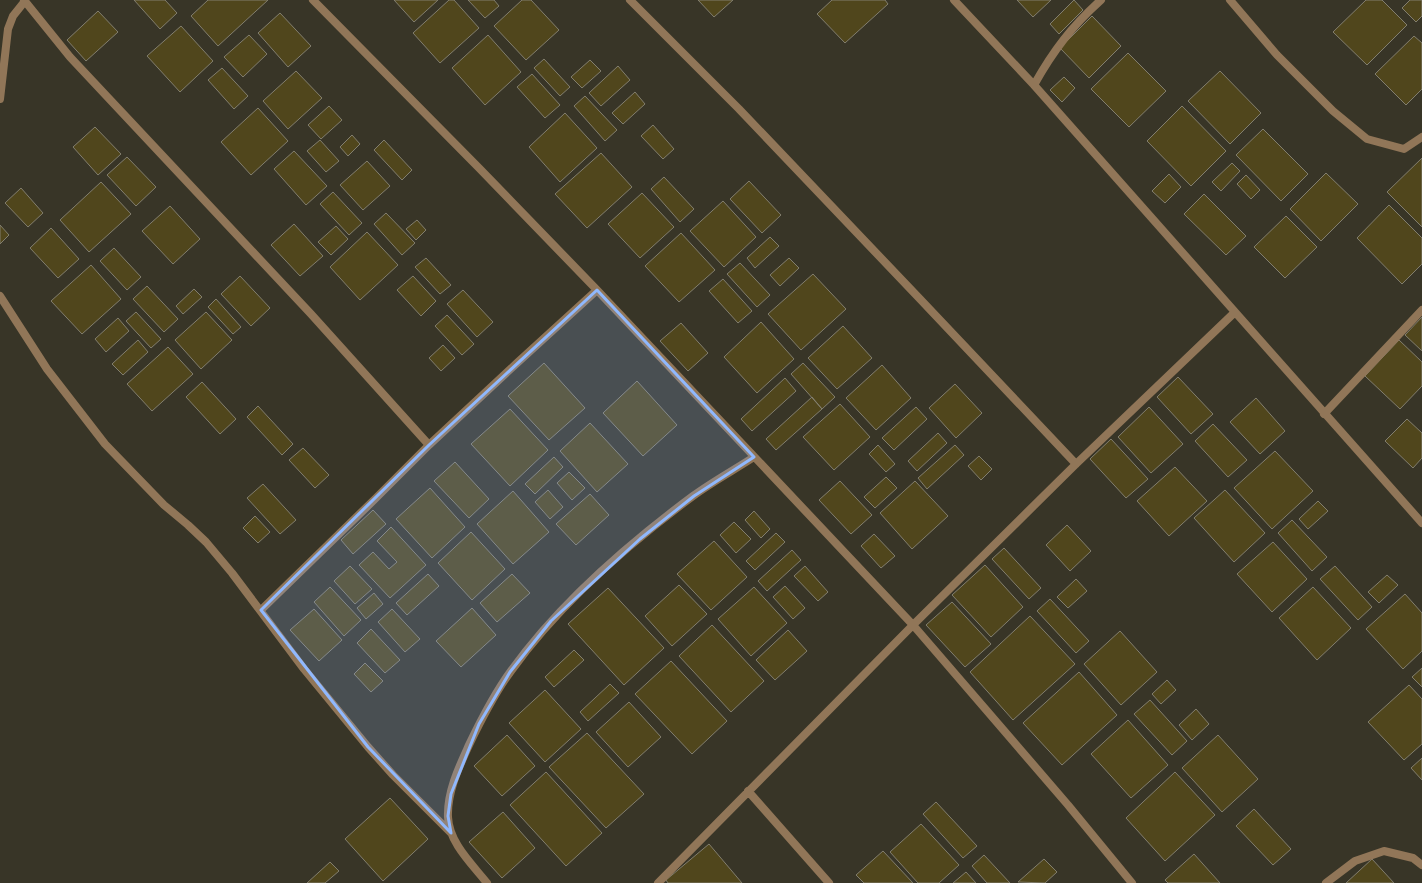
<svg xmlns="http://www.w3.org/2000/svg" width="1422" height="883" viewBox="0 0 1422 883" font-family="'Golos Text',sans-serif">
  <style>
    .building { fill: #50461c; stroke: #827e6e }
    .lines { fill: none; stroke-linecap: round; stroke-linejoin: round }
    .street { stroke: #917658; stroke-width: 8 }
    .marked { fill: #90b8fd; fill-opacity: 0.2; stroke: #90b8fd; stroke-width: 3; stroke-linejoin: round }
  </style>
  <rect width="100%" height="100%" fill="#383527"/>
  <path class="building" d="M134 0H165L177 13 160 29Z
    M208 0H268L218 46 191 16Z
    M394 0H438L414 22Z
    M449 0H454L479 28 440 63 413 33Z
    M468 0H494L499 6 485 18Z
    M522 0H531L559 30 526 60 494 26Z
    M698 0H733L714 17Z
    M832 0H885L888 4 845 43 817 14Z
    M1017 0H1051L1033 17Z
    M1074 0 1083 10 1059 34 1050 24Z
    M1366 0H1382L1407 25 1367 65 1333 32Z
    M1410 0H1422V16L1416 22 1402 8Z
    M98 11 118 32 86 61 67 40Z
    M280 13 311 46 288 67 258 33Z
    M1092 16 1121 46 1089 78 1060 48Z
    M181 26 213 61 180 92 147 56Z
    M249 35 267 54 243 77 224 57Z
    M488 35 521 72 485 105 452 68Z
    M1414 36 1422 43V89L1406 105 1375 74Z
    M1128 53 1166 91 1129 127 1091 89Z
    M544 59 570 87 560 96 534 68Z
    M590 60 601 71 582 88 571 77Z
    M618 66 630 80 601 106 589 93Z
    M222 68 248 96 234 109 208 80Z
    M296 71 322 98 288 129 263 101Z
    M1220 71 1261 113 1230 144 1188 101Z
    M532 74 560 105 545 118 517 87Z
    M1064 77 1075 88 1062 102 1050 90Z
    M635 92 645 104 623 124 612 113Z
    M585 96 617 130 605 141 574 106Z
    M329 106 342 120 321 139 308 125Z
    M1182 106 1226 151 1191 186 1147 141Z
    M258 108 288 141 251 175 221 142Z
    M565 113 597 148 560 182 529 147Z
    M653 125 674 149 663 159 641 136Z
    M95 127 121 154 98 175 73 147Z
    M1263 129 1308 174 1281 201 1236 155Z
    M352 135 360 144 348 156 340 147Z
    M320 140 339 161 326 172 307 151Z
    M384 140 412 170 402 180 374 150Z
    M294 151 327 186 306 205 274 169Z
    M601 153 632 187 587 228 555 194Z
    M127 157 156 187 136 206 107 175Z
    M1422 158V227L1387 192Z
    M367 161 390 186 363 210 340 185Z
    M1232 163 1240 171 1221 191 1212 182Z
    M1326 173 1358 204 1321 241 1290 209Z
    M1169 174 1181 187 1165 203 1152 191Z
    M1246 175 1260 190 1251 199 1237 184Z
    M664 177 694 209 680 222 651 189Z
    M749 181 781 215 762 233 730 199Z
    M101 182 131 214 89 252 60 220Z
    M21 188 43 213 28 227 5 203Z
    M333 192 362 223 349 235 320 204Z
    M642 193 674 227 640 258 608 224Z
    M1204 194 1246 236 1226 255 1184 214Z
    M723 201 756 237 724 267 690 231Z
    M1389 205 1422 238V264L1402 284 1357 238Z
    M170 206 200 239 173 264 142 231Z
    M386 213 415 243 402 255 374 224Z
    M1286 216 1317 247 1285 278 1254 247Z
    M417 220 426 230 416 240 406 229Z
    M294 224 323 256 300 276 271 245Z
    M0 225 9 235 0 244Z
    M336 226 348 239 331 255 318 242Z
    M51 228 79 259 58 278 30 248Z
    M367 232 398 265 360 300 330 267Z
    M681 233 715 270 679 302 645 266Z
    M770 237 779 246 755 268 747 258Z
    M114 248 141 277 127 290 100 261Z
    M426 258 451 285 440 294 415 267Z
    M789 258 799 268 780 286 770 275Z
    M740 263 770 295 757 307 727 274Z
    M91 265 121 299 82 334 51 301Z
    M813 274 846 309 801 350 768 314Z
    M240 276 270 308 251 326 221 294Z
    M413 276 436 301 421 316 397 290Z
    M723 279 752 311 738 323 709 291Z
    M147 286 178 319 164 332 133 299Z
    M194 289 202 297 183 314 176 306Z
    M463 290 493 322 477 337 447 304Z
    M216 299 241 327 233 334 208 307Z
    M136 312 161 339 151 348 126 321Z
    M206 312 232 340 201 369 175 340Z
    M447 315 474 344 462 355 435 326Z
    M1422 317V351L1405 335Z
    M118 318 129 331 106 352 95 339Z
    M761 322 794 359 757 393 724 357Z
    M681 323 708 353 688 371 660 341Z
    M843 326 872 358 837 389 808 358Z
    M138 340 148 352 123 375 112 364Z
    M1399 340 1422 362V386L1400 409 1365 376Z
    M443 345 455 358 441 371 429 358Z
    M168 347 193 374 152 411 127 384Z
    M544 363 585 408 549 440 508 396Z
    M803 363 835 397 822 409 791 374Z
    M882 365 911 398 876 430 846 398Z
    M1178 377 1213 414 1191 434 1157 397Z
    M785 378 796 391 752 431 741 419Z
    M637 381 677 425 643 456 603 413Z
    M202 382 236 419 220 434 186 397Z
    M955 384 982 413 956 438 929 408Z
    M812 397 822 409 776 450 766 439Z
    M1256 398 1285 431 1260 454 1230 422Z
    M840 404 870 437 834 470 803 437Z
    M258 406 293 444 282 455 247 417Z
    M916 407 927 419 894 450 882 438Z
    M1149 407 1183 444 1151 473 1118 437Z
    M510 409 548 450 510 486 471 444Z
    M1407 419 1422 433V458L1413 468 1385 441Z
    M590 423 628 464 597 492 560 451Z
    M1213 424 1247 460 1228 477 1195 441Z
    M938 433 947 443 917 471 908 461Z
    M1111 439 1148 479 1126 498 1090 459Z
    M878 445 895 464 886 472 869 454Z
    M955 445 964 455 927 489 918 478Z
    M303 448 329 475 315 488 289 460Z
    M1275 451 1313 491 1272 529 1234 488Z
    M979 456 992 469 981 480 968 466Z
    M554 457 563 467 535 494 525 484Z
    M455 462 489 499 469 518 434 481Z
    M1175 467 1207 501 1169 536 1137 501Z
    M569 472 585 488 572 500 557 483Z
    M886 477 897 488 875 508 864 497Z
    M840 481 872 515 851 534 819 500Z
    M915 481 948 516 912 549 880 513Z
    M263 484 296 520 280 534 247 498Z
    M430 488 465 527 432 558 396 519Z
    M548 490 563 507 550 519 535 502Z
    M1225 490 1265 533 1234 562 1194 518Z
    M513 491 549 532 513 564 477 524Z
    M590 494 609 515 576 545 556 524Z
    M1318 501 1328 511 1308 529 1299 519Z
    M373 510 386 524 353 554 341 540Z
    M754 511 770 529 761 538 745 520Z
    M255 516 270 532 258 543 243 528Z
    M1292 520 1327 557 1312 571 1278 533Z
    M734 522 751 539 736 553 720 535Z
    M1067 525 1091 551 1070 571 1046 545Z
    M391 527 426 565 390 598 359 565 373 552 389 569 397 562 377 541Z
    M471 532 505 569 472 600 438 563Z
    M776 533 785 542 755 570 746 561Z
    M874 534 895 556 881 568 861 546Z
    M714 541 747 577 711 610 677 574Z
    M1273 542 1307 579 1272 612 1237 574Z
    M1004 548 1041 588 1029 599 992 559Z
    M792 550 801 560 767 591 758 581Z
    M985 565 1023 607 991 637 952 595Z
    M350 566 372 589 355 604 334 581Z
    M805 566 828 592 818 601 794 576Z
    M1335 566 1372 607 1358 620 1320 579Z
    M428 574 439 586 407 615 396 603Z
    M512 574 530 593 497 622 480 603Z
    M1387 575 1398 585 1379 603 1368 592Z
    M1076 579 1087 591 1068 608 1057 597Z
    M679 585 707 614 672 646 645 616Z
    M785 586 805 608 793 619 773 597Z
    M330 587 361 620 344 636 314 602Z
    M754 587 787 623 751 656 718 619Z
    M1313 587 1351 628 1317 660 1279 618Z
    M608 588 664 648 624 685 568 624Z
    M374 593 383 604 366 619 357 608Z
    M1405 594 1422 613V651L1403 669 1366 629Z
    M1050 599 1089 641 1076 653 1037 611Z
    M952 602 991 644 965 667 926 625Z
    M472 608 496 635 461 667 436 641Z
    M314 609 342 640 319 661 290 630Z
    M392 609 420 639 405 652 378 622Z
    M1030 616 1075 664 1013 720 970 672Z
    M712 625 764 681 731 712 679 656Z
    M371 629 400 660 385 673 357 643Z
    M788 630 807 651 775 680 756 660Z
    M1120 631 1157 672 1121 705 1084 664Z
    M574 650 584 660 554 687 545 677Z
    M671 661 727 721 692 754 635 694Z
    M365 663 383 681 371 692 354 674Z
    M1422 668V687L1412 677Z
    M1079 672 1117 715 1062 765 1023 723Z
    M1167 680 1176 690 1161 704 1152 694Z
    M610 684 619 693 588 721 580 712Z
    M1409 685 1422 699V744L1404 760 1368 722Z
    M545 690 581 729 545 762 509 723Z
    M1150 700 1187 741 1172 755 1134 714Z
    M629 702 661 737 628 767 596 732Z
    M1196 709 1209 724 1192 740 1179 725Z
    M1128 720 1168 765 1131 798 1091 754Z
    M587 733 644 794 606 828 549 767Z
    M507 735 535 766 502 796 474 766Z
    M1218 735 1258 779 1222 812 1182 768Z
    M1422 758V780L1411 768Z
    M546 772 602 833 566 866 510 805Z
    M1175 772 1215 815 1165 861 1126 818Z
    M390 798 428 839 383 881 345 839Z
    M936 802 977 846 963 858 923 814Z
    M1254 809 1291 849 1273 865 1236 826Z
    M503 812 535 848 502 878 469 842Z
    M921 824 959 865 939 883H918L890 852Z
    M709 844 742 883H668L666 880Z
    M883 851 913 883H864L856 875Z
    M1194 854 1220 883H1168L1165 880Z
    M984 855 1010 883H987L972 866Z
    M1044 859 1057 872 1045 883 1018 882Z
    M1372 859 1394 883H1346Z
    M330 862 339 871 325 883H307Z
    M966 872 976 883H953Z"/>
  <g class="lines">
    <path class="street" d="M24 0 70 57 311 314 429 445
      M313 0 479 168 597 290 913 625 1068 805 1132 883
      M630 0 739 109 920 299 1076 464
      M954 0 1034 85 1422 523
      M1230 0 1277 55 1333 111 1367 139 1404 149 1422 137
      M1034 85C1053 51 1072 26 1101 0
      M0 99 8 29 13 16 25 1
      M0 296 47 369 105 444 164 505 188 525 206 542 232 573 304 669 368 747 393 775 451 833
      M1324 414 1422 310
      M261 610 376 498 429 445 517 363 597 290
      M748 791 829 883
      M487 883C472 864 449 843 448 817 447 792 459 767 469 745 481 720 494 694 511 671 559 604 627 545 693 496 712 482 734 470 754 457
      M658 883 913 625 1076 464 1234 313
      M1326 883 1355 861 1384 851 1413 858 1422 865"/>
  </g>
  <path class="marked" d="M597 290 754 457 694 496 640 539 551 621 510 672 479 724 451 794 448 816 451 833 368 747 261 610 429 445Z"/>
</svg>
